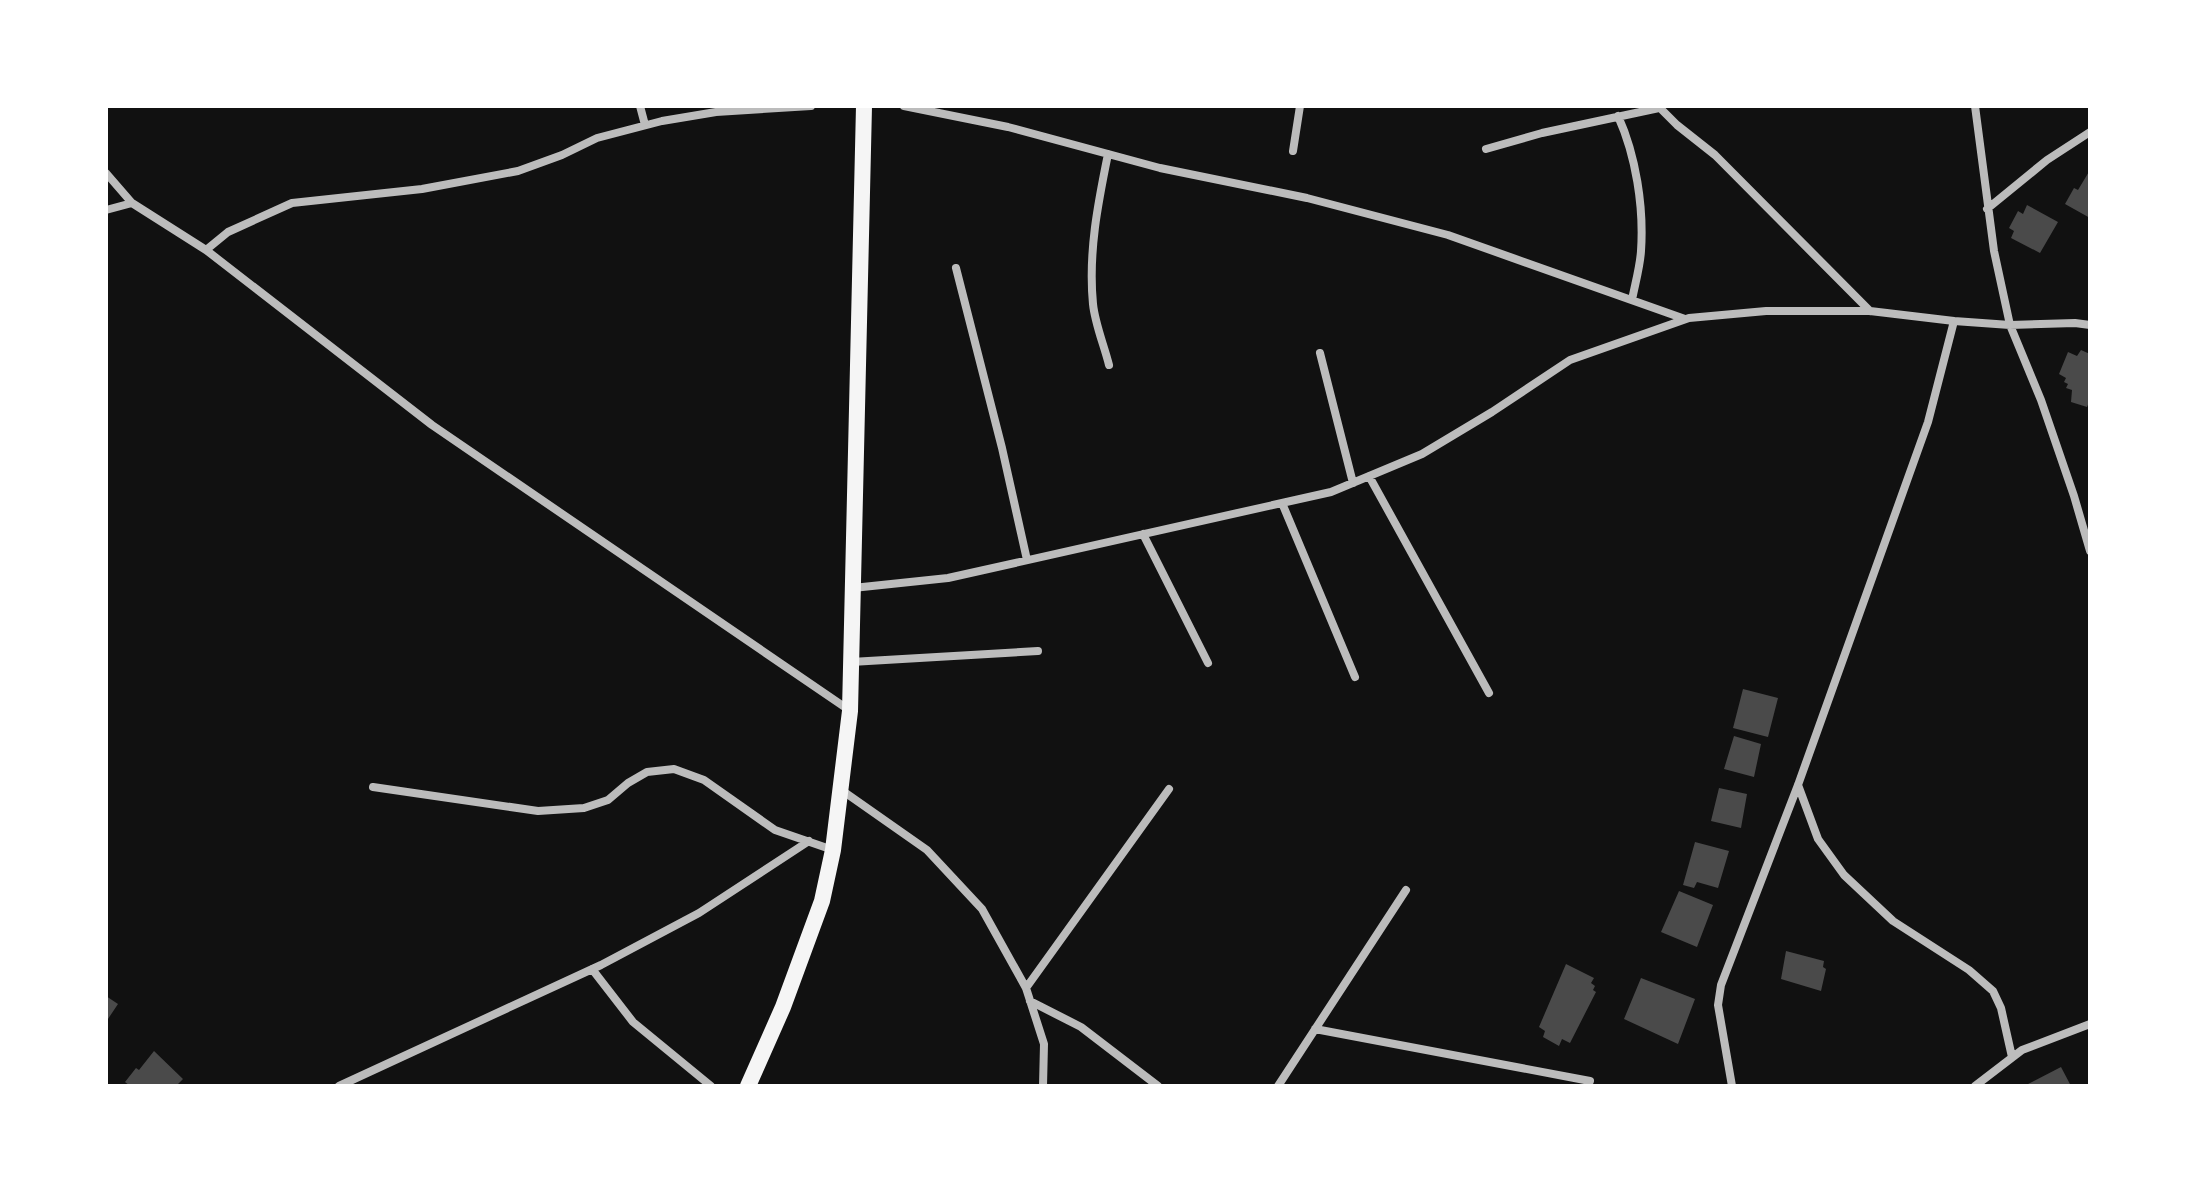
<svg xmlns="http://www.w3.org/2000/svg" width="2196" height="1192" viewBox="0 0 2196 1192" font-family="'Noto Sans',sans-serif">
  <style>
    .building { fill: #4a4a4a }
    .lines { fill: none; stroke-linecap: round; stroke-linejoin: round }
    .minor { stroke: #bcbcbc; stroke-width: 8 }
    .secondary { stroke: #f5f5f5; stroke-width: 16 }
  </style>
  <rect width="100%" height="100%" fill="#111"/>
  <path class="building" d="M2090 170V218L2065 204 2074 188 2078 190Z
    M2027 205 2058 222 2040 253 2011 238 2014 231 2009 228 2018 211 2023 214Z
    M2081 350 2090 354V400L2087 407 2071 402 2072 390 2066 388 2068 384 2064 382 2066 378 2059 374 2068 352 2077 356Z
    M1743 689 1778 698 1768 737 1733 728Z
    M1734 736 1761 744 1754 777 1724 769Z
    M1719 788 1747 794 1741 828 1711 821Z
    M1695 842 1729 851 1718 888 1697 882 1694 888 1683 885Z
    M1679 891 1713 905 1697 947 1661 932Z
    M1786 951 1824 961 1823 967 1826 969 1821 991 1781 979Z
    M1566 964 1594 978 1591 983 1595 986 1593 990 1596 992 1570 1043 1562 1039 1559 1046 1543 1037 1545 1031 1539 1027Z
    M1641 978 1695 999 1678 1044 1624 1019Z
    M106 996 118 1004 106 1022Z
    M154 1051 183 1079 176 1086H130L125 1082 136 1068 139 1070Z
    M2061 1067 2071 1086H2029L2028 1084Z"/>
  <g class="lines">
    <path class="minor" d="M640 106 645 125
      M904 106 1008 127 1160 168 1307 198 1448 235 1685 319
      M1658 106 1677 125 1715 155 1870 311
      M1975 106 1994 251 2010 325 2041 400 2074 496 2090 551
      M1618 116C1636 156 1644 207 1641 251 1640 267 1635 284 1632 300
      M1486 149 1542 133 1659 108
      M1293 151 1300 106
      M1108 154C1098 203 1088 253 1093 304 1095 324 1104 345 1109 365
      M106 173 132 203 206 250 432 425 849 710
      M1987 209 2047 160 2090 132
      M106 210 132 203
      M206 250 228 232 292 203 422 189 518 171 562 155 597 138 662 121 716 112 811 106
      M956 268 1002 448 1027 560
      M1320 353 1353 483
      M1369 476 1489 693
      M1282 503 1355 677
      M1143 534 1208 663
      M853 588 948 578 1331 492 1422 454 1492 412 1570 360 1689 318 1766 311H1870L1954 321
      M851 662 1038 651
      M1798 785 1818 839 1844 875 1893 921 1969 970 1993 991 2001 1008 2012 1057
      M373 787 538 811 584 808 608 800 628 783 647 772 674 769 704 780 775 830 833 850
      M840 789 927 850 982 909 1026 988 1044 1044 1043 1086
      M592 969 633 1022 711 1086
      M1026 988 1169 789
      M1030 1001 1081 1027 1158 1086
      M1315 1029 1590 1081
      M339 1086 601 965 699 913 809 841
      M1278 1086 1406 890
      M1732 1086 1718 1005 1721 985 1798 785 1928 422 1954 321 2010 325 2075 323 2090 325
      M1975 1086 2022 1050 2090 1024"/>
    <path class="secondary" d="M748 1086 783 1007 822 901 833 850 850 711 864 106"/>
  </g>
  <rect width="2196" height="1192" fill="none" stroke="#ffffff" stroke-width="216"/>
</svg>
